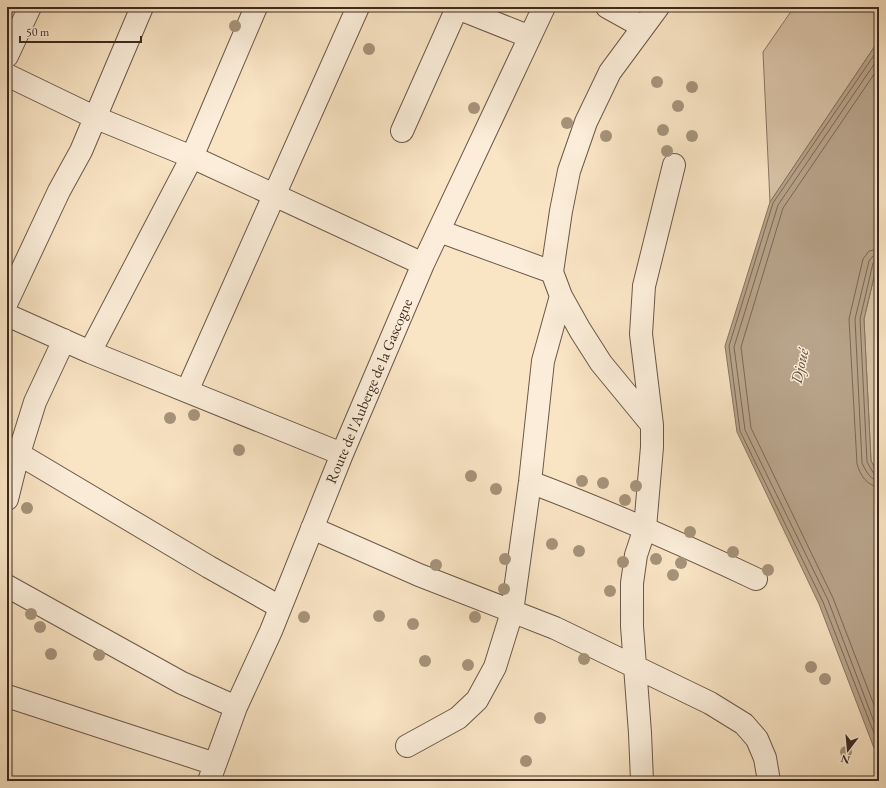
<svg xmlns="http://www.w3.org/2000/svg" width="886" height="788" viewBox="0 0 886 788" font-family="'EB Garamond',serif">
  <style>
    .green { fill: #d9c4a8; stroke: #8a7763 }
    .water { fill: #b9a58c; stroke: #877460 }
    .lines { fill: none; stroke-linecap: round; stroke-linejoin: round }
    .shore { stroke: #7a6855; stroke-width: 1 }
    .minor-casing { stroke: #6b5848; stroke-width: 24 }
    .minor { stroke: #fbedd9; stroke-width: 22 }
    .tree { fill: #a6937b }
    .labels { text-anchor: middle; stroke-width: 3; stroke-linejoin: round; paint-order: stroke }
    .street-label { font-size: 15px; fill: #3c2a1e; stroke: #fbedd9 }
    .water-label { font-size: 16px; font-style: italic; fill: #624f3f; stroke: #fbedd9 }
  </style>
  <rect width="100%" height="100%" fill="#f9e4c4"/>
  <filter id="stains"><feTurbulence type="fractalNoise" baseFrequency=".005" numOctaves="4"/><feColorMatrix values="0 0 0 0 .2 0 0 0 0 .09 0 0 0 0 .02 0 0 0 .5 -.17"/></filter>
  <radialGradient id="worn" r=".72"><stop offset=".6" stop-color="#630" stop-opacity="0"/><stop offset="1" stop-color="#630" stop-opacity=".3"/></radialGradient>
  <path class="green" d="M794 7H879V40L770 202 763 52Z
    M879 256V475L871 461 864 319Z"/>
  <path class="water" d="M879 40V256L864 319 871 461 879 475V751L874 748 819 604 737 432 725 346 770 202Z"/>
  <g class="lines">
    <path class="shore" d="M879 48 773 203 729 346 740 431 823 602 879 746
      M879 57 778 205 734 347 745 430 828 600 879 735
      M879 67 783 208 741 347 751 428 833 598 879 718
      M879 249 869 251 863 259 849 319 857 464C860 475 867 486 879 487
      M879 255 873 256 869 261 855 319 862 463C866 471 870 480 879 481
      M879 260H876L873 263 860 319 867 462 874 474 879 476"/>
    <defs>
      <path id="minor" d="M455 7 530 37
        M607 7 643 27
        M7 56 30 7
        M7 75 94 117 192 157 423 264
        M402 131 457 8
        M439 231 552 272
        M7 302 59 191 81 151 142 7
        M7 315 90 352 342 454
        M90 352 192 157 256 7
        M187 391 358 7
        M652 425 641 334 644 286 674 165
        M7 448 19 454 209 567 280 607
        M530 482C607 511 682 544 756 579
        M7 499 16 463 35 402 64 340
        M312 528 419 575 555 628 710 703 744 724 757 739 765 758 769 781
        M7 586 182 683 236 707
        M7 696 215 764
        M407 746 458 718 477 700 495 667 512 612 530 482 543 361 561 296
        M209 781 236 707 271 631 342 454 423 264 544 7
        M642 781 640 733 632 626V583L636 555 645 528 652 447V425L601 363 580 330 561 296 552 272 561 211 569 171 586 122 610 72 658 7"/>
    </defs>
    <use href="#minor" class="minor-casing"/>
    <use href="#minor" class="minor"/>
  </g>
  <g class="tree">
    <circle cx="235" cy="26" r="6"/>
    <circle cx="369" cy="49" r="6"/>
    <circle cx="657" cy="82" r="6"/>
    <circle cx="692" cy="87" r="6"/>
    <circle cx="678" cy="106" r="6"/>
    <circle cx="474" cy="108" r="6"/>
    <circle cx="567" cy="123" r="6"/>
    <circle cx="663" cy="130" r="6"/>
    <circle cx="606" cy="136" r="6"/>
    <circle cx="692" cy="136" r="6"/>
    <circle cx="667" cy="151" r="6"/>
    <circle cx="194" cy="415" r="6"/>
    <circle cx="170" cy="418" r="6"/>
    <circle cx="239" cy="450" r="6"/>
    <circle cx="471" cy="476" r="6"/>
    <circle cx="582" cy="481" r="6"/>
    <circle cx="603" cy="483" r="6"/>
    <circle cx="636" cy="486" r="6"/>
    <circle cx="496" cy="489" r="6"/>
    <circle cx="625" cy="500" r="6"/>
    <circle cx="27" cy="508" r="6"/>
    <circle cx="690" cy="532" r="6"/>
    <circle cx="552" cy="544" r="6"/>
    <circle cx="579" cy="551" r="6"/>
    <circle cx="733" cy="552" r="6"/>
    <circle cx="505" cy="559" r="6"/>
    <circle cx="656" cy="559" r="6"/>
    <circle cx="623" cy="562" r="6"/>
    <circle cx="681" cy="563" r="6"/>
    <circle cx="436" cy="565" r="6"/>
    <circle cx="768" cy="570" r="6"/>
    <circle cx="673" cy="575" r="6"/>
    <circle cx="504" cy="589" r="6"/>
    <circle cx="610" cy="591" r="6"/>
    <circle cx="31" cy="614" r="6"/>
    <circle cx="379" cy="616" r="6"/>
    <circle cx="304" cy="617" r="6"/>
    <circle cx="475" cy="617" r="6"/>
    <circle cx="413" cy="624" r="6"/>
    <circle cx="40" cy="627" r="6"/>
    <circle cx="51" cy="654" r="6"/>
    <circle cx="99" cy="655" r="6"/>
    <circle cx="584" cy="659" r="6"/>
    <circle cx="425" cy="661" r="6"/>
    <circle cx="468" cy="665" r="6"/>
    <circle cx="811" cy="667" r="6"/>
    <circle cx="825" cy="679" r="6"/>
    <circle cx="540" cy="718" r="6"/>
    <circle cx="846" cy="752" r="6"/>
    <circle cx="526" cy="761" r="6"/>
  </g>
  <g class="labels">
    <g class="street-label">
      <text transform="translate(369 391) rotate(-67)" y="5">Route de l'Auberge de la Gascogne</text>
    </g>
    <g class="water-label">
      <text transform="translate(799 366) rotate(-78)" y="6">Djoué</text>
    </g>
  </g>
  <rect width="886" height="788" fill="none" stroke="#f9e4c4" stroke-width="24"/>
  <rect x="8" y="8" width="870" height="772" fill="none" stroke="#3c2a1e" stroke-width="2"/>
  <rect x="12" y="12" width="862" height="764" fill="none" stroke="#3c2a1e"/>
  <g transform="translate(848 750) rotate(196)" stroke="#fbedd9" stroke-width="3" paint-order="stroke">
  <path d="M0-3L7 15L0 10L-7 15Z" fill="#3c2a1e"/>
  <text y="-6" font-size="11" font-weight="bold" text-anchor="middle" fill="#3c2a1e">N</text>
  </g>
  <path d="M20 36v6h121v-6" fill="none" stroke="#3c2a1e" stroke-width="2"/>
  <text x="26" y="36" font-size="12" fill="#3c2a1e" stroke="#fbedd9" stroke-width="3" paint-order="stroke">50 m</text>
  <rect width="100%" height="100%" filter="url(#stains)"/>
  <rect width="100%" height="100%" fill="url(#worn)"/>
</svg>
